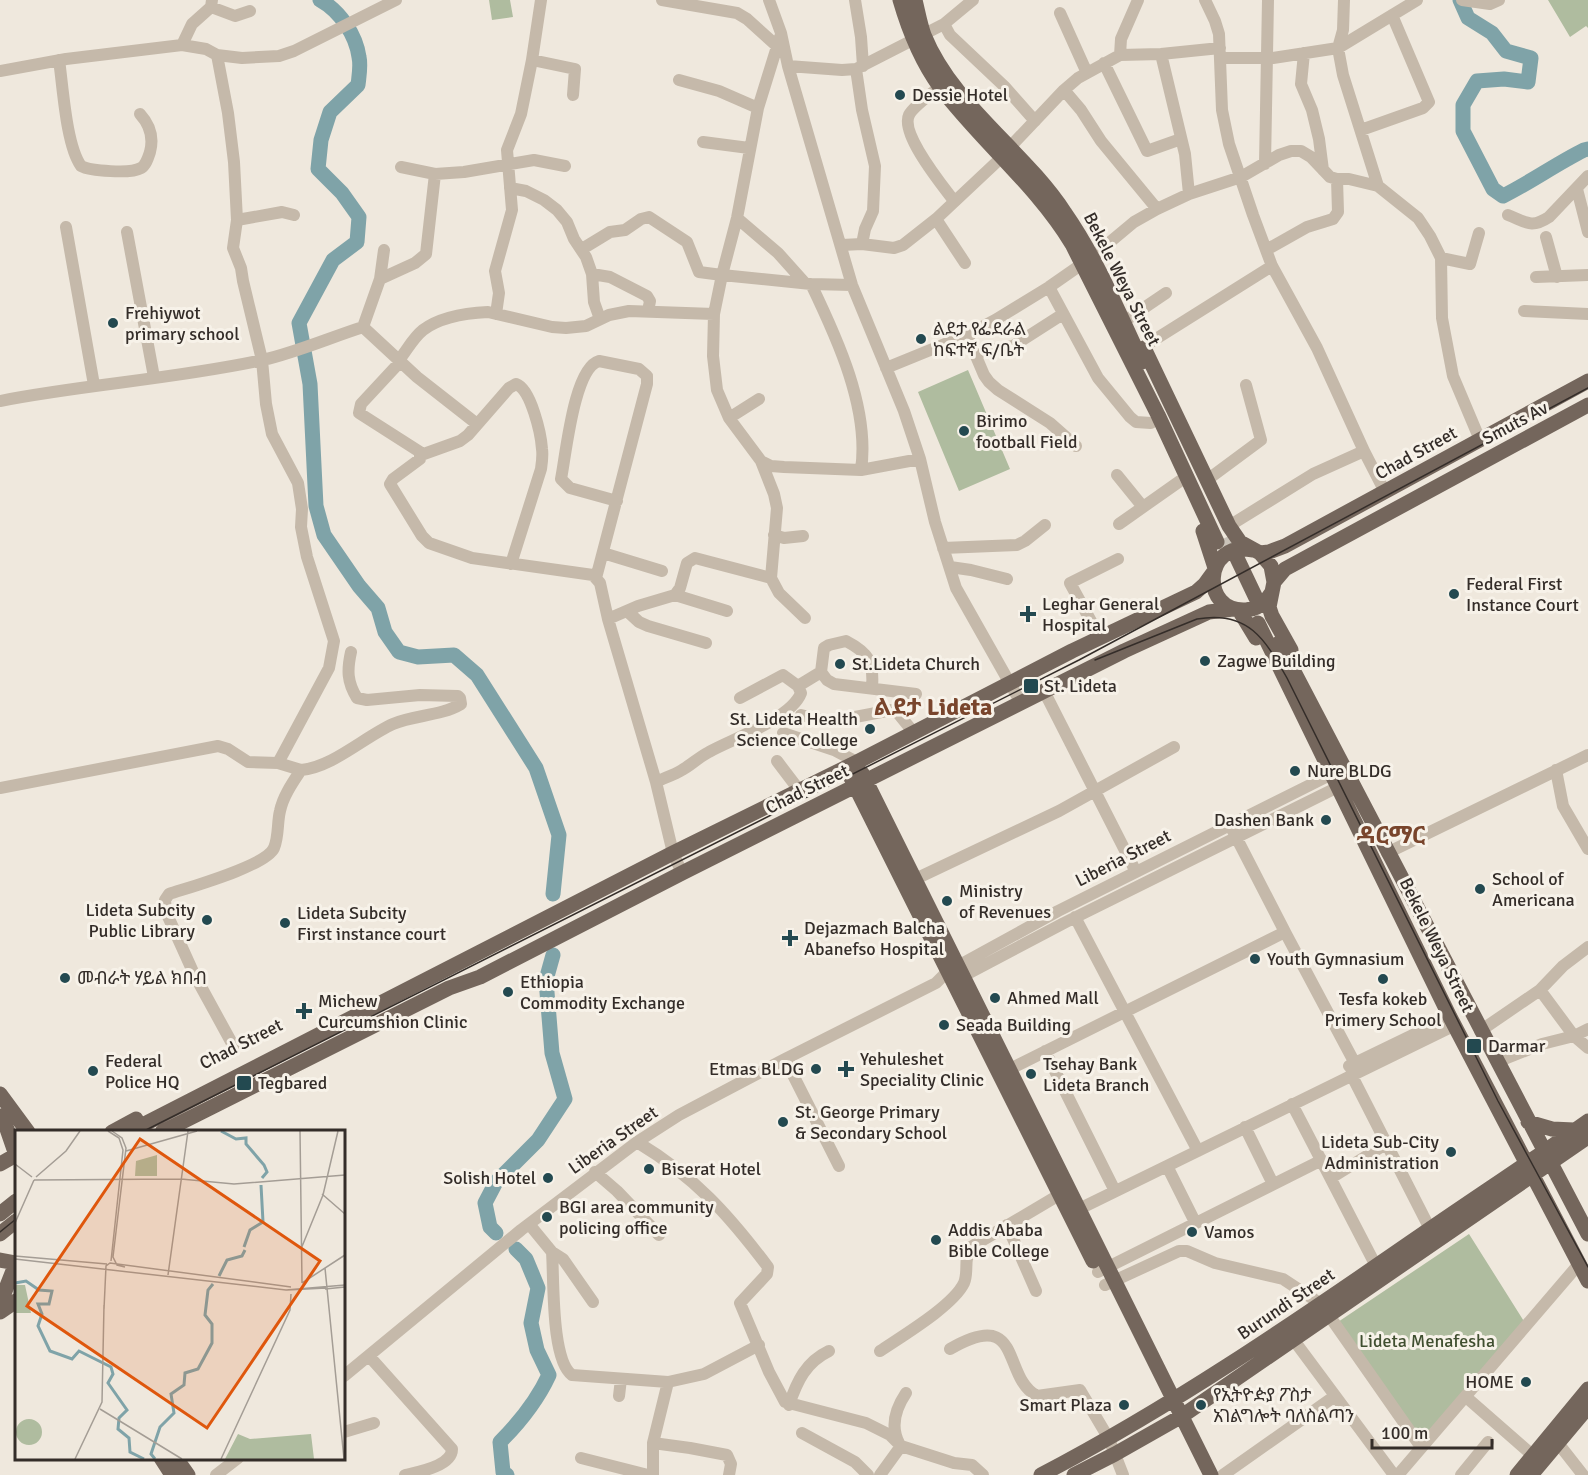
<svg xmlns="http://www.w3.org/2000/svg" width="1588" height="1475" viewBox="0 0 1588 1475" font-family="Signika,'Noto Sans Ethiopic',sans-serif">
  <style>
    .green { fill: #afbc9f }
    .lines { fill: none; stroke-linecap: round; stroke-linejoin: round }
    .river { stroke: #7fa3a8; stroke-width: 15 }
    .major-tunnel { stroke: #cac3b9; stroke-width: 15; stroke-dasharray: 15 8; stroke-linecap: butt }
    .minor { stroke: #c5b9aa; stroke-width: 12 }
    .major { stroke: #74665c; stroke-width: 15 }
    .tram { stroke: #342d29; stroke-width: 1.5 }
    .poi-dot { fill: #234950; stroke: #f7f2e9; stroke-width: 2 }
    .labels { text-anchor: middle; stroke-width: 6; stroke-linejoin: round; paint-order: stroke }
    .poi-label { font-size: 18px; fill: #342d29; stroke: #f7f2e9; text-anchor: start }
    .street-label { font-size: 18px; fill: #342d29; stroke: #f7f2e9 }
    .park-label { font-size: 18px; fill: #404f30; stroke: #f7f2e9 }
    .district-label { font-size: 24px; font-weight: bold; fill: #79452c; stroke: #f7f2e9 }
    .inset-river { fill: none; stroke: #7fa3a8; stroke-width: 3 }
    .inset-road { fill: none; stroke: #a49d95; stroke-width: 1.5 }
    .view { fill: #df570d; fill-opacity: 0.15; stroke: #df570d; stroke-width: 3 }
    .inset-edge { fill: none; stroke: #342d29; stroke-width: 3 }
  </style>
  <rect width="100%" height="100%" fill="#efe8dd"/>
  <path class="green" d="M489 0H510L513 17 492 20Z
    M1548 0H1588V28L1586 26 1570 37Z
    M968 370 1010 469 959 491 918 392Z
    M1469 1234 1527 1326 1421 1447 1335 1324Z"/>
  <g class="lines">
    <path class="river" d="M320 0C340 11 356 35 359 57 361 66 359 76 358 85L330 112 321 140 318 169 342 193 359 217 357 242 333 260 299 323 310 384 316 506 324 535 359 586 378 608 385 632 399 652 418 657 454 655 477 675 536 768 559 835 553 894
      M1460 0 1468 18 1492 33 1506 51 1531 58 1528 82 1504 79 1477 81 1463 105V131L1493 189 1503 196C1531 182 1556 164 1584 150L1588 149
      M496 1233 490 1227 485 1203 496 1182 538 1140 565 1099 552 1053 546 980 553 955
      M507 1475 503 1472 500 1442C520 1422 537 1401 549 1375L537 1350 531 1323 538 1288 526 1259 516 1249"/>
    <path class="major-tunnel" d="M1227 537 1236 556"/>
    <path class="minor" d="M212 0 211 7 192 24 182 45 206 49 217 55 242 58 279 56 294 51 396 0
      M662 0 737 13 747 19 778 47
      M769 0 781 33 788 66 852 285 904 411 920 459 935 522 956 588 1021 703
      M855 0 861 37 863 66
      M1205 0 1215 21 1219 34 1222 110 1229 144 1253 215 1272 266 1317 348 1364 451 1385 492
      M1344 0 1343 30 1338 48 1343 75 1378 186
      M1462 0 1490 4 1499 0
      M211 7 235 16 250 11
      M1060 13 1087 73
      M944 24 950 35 1004 86 1035 121
      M1304 53 1301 84 1312 110 1319 139 1323 170
      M1161 54 1185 154 1189 194
      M1120 55 1121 39 1138 0
      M1220 58H1273L1338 48 1417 0
      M59 60C63 87 66 145 81 166 90 171 131 174 141 168 146 165 148 158 150 152 154 137 150 125 140 114
      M532 60 575 69 573 95
      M1104 63 1147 151 1181 139
      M788 66 842 70 856 69 944 24 973 0
      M856 69 862 110 875 166 873 211 865 229 862 244
      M0 71 66 59 182 45
      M679 80 719 91 758 108
      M940 87C932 93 913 107 909 115 900 134 942 185 954 201
      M1064 90 1081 110 1101 141 1157 209
      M1361 130 1423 108 1429 102 1392 15
      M703 142 749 148
      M1010 147 1064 90 1078 78 1120 55 1161 54 1220 48
      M1265 164 1268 0
      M401 167 435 174 464 172 534 160 565 166
      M510 188 526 191 544 200 557 210 567 222 574 239 586 257 592 274 594 302 600 319
      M1577 189 1588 232
      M1508 215C1526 222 1531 229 1549 217L1588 176
      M737 218 778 253 804 282
      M936 219 965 263
      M237 220 282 212 294 215
      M66 227 94 385
      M127 232 154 377
      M1546 237 1557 277
      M842 245 862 244 894 248 903 245 936 219 1002 157
      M582 249 610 232 625 230 641 219 649 217 687 242 699 272 722 275 737 218 758 108 780 37
      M1266 250 1307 227 1333 219 1338 212 1337 179
      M1441 258 1470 264 1479 233
      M592 274 610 277 647 296 650 301 648 311
      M1536 277 1588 275
      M380 279 415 263 426 254 435 174
      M811 284C837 338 870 409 861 470
      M1049 287 1098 378 1130 417 1136 422 1151 423
      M1524 311 1588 314
      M496 314 499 293 495 271 512 210 507 150 521 114 532 60 541 0
      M714 314 713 356 717 390 729 418 761 461 771 466 784 467 861 470 920 459
      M1129 318 1166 293
      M363 327 417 377 477 424
      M967 335 984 375 989 382 998 390 1050 423 1076 446
      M1143 347 1272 266
      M976 353 1013 346 1063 314
      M399 360C407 350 413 338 423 330 440 317 468 313 488 312L552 327 566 328 586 326 609 315 629 311 714 314 722 275 811 284 852 285
      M400 362 361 404 359 413 420 452V459L393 479 390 484 422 536 429 543 472 558 593 575 600 583 608 619 656 782 673 853 682 873
      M886 368 967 335 995 320 1049 287 1092 257 1134 222 1157 209 1189 194 1241 177 1279 155 1291 151H1301L1311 157 1330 177 1337 179H1349L1378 186 1418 218 1430 236 1441 258 1442 318 1453 376 1480 440
      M0 401C87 384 176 379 263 360 297 352 329 338 363 327L380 279 384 250
      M729 418 759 399
      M421 455 460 441 468 435 509 388 516 384C531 389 541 434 542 449 543 456 542 462 541 469L511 564
      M761 461 774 494 777 508 771 578 779 593 805 618
      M1117 475 1143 507
      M1207 480 1261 440 1246 385
      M1119 524 1180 481
      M1229 526 1313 474 1364 451
      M774 535 784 538 803 536
      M943 548 1017 545 1025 541 1045 525
      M603 553 662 571
      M950 567 971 570 1007 579
      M596 578 647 384V376L639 369 599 361C574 368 566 454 561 479L570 488 617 501
      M675 595 727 611
      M627 611 639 622 648 626 706 643
      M608 619 638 606 675 595 680 588 687 563 695 558 771 578
      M1106 635 1093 625 1070 583 1118 559
      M821 672 824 648 829 645 846 641C869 653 874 662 872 688
      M798 686 821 672 827 680 834 684 916 694
      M1044 691 1136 872
      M801 715 826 721H834L892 710 897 712 914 733
      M783 733 834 750 857 762
      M777 761 799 790
      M301 770C333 767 364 737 393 724 414 715 441 716 461 704L460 698 458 696 420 695 367 700 357 698C347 682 347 670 351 652
      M1556 770 1563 806 1588 849
      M656 782C664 778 674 775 682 770 691 765 699 757 709 752 732 739 791 719 801 693L798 686 783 675 740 698
      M0 788 218 746 228 749 248 762 278 763 329 668 334 641 307 557 301 527 302 509 298 483 272 434 266 404 262 360 243 281 241 268 233 248 237 220 234 162 228 113 217 55
      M1233 831 1285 932
      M1387 853 1588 755
      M907 883 1059 811 1174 747
      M1075 917 1198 1151
      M956 980 1064 923 1338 787
      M1540 990 1574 1036 1588 1048
      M1480 1031 1540 990 1563 966 1588 947
      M234 1047 194 974 166 912 165 900 169 894C190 887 266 866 274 848 279 836 277 823 280 811 283 796 293 782 301 770L278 763
      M1045 1051 1115 1191
      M785 1059 839 1166
      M1497 1062 1542 1044 1574 1036 1588 1029
      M1349 1066 1450 1017
      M1002 1073 1285 932 1359 1071
      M1351 1074 1430 1229
      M1292 1104 1376 1266
      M1245 1127 1273 1184
      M637 1142C695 1177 728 1214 768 1267L767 1274 740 1303 769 1372 785 1402 866 1423 890 1435 901 1446 954 1463 972 1465 983 1475
      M1167 1166 1195 1222
      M595 1172 617 1191 659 1235
      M1331 1178 1386 1144
      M1073 1212 1455 1025
      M529 1224 552 1252 563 1259 593 1302
      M1007 1225 1036 1291
      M552 1252C554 1279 551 1360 572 1375L668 1382 704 1374 759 1345
      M1098 1272 1322 1160
      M1105 1285 1179 1251H1187L1215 1263 1283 1279 1321 1304 1421 1447
      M1293 1339 1394 1475
      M950 1349C1024 1306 1001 1377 1037 1396L1080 1390 1109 1439 1123 1475
      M880 1351C902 1336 953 1306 964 1283 969 1271 963 1259 971 1247L1059 1195
      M369 1356 452 1449C452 1466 419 1472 405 1475
      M344 1376 521 1230 637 1142 679 1115 785 1059 936 983 947 972 1058 911 1332 774
      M619 1396 621 1379
      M1466 1397 1538 1460
      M789 1405C797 1381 806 1362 829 1351
      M344 1432 374 1423
      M802 1433 855 1462 868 1475
      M1554 1438 1583 1475
      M653 1443 690 1448 727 1455 731 1464 729 1475
      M899 1443C890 1426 896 1408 906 1393
      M581 1458 648 1475
      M216 1475 238 1458
      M653 1475V1443L668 1382
      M880 1475 901 1446
      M1223 1475 1335 1396
      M1398 1475 1579 1264
      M1461 1475 1488 1442"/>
    <path class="major" d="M900 0C909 31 921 61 940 87 982 142 1036 185 1072 244L1158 415 1217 542
      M915 0C918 12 920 24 924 35 953 106 1024 150 1065 213 1097 259 1118 311 1142 362
      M1144 348 1229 526 1240 542 1260 553 1271 566 1274 582 1269 607 1272 616 1291 650
      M1203 531 1215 568
      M1252 550C1203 540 1200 613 1246 610 1258 609 1266 602 1272 592
      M1260 553 1269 552 1285 546 1588 381
      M1236 556 1256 598
      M1274 582 1285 569 1588 405
      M1239 610 1256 638
      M1258 623 1450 1017 1588 1281
      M1279 643 1588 1234
      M862 773 1211 1475
      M851 778 1093 1261
      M0 1094 28 1132
      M0 1116 7 1129 16 1155
      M1528 1122 1552 1129 1574 1130
      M112 1132 136 1119
      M129 1132 673 853 857 762 1072 651 1196 592 1205 584 1213 573
      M162 1132 449 988 480 977 682 873 1124 651 1209 612 1233 609
      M0 1164 16 1155
      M0 1214 16 1201
      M0 1234 16 1221
      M0 1260 16 1263
      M0 1304 16 1263
      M0 1312 16 1301
      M161 1458 172 1475
      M176 1458 188 1475
      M1041 1475C1171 1407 1291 1325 1411 1242 1470 1201 1530 1162 1588 1121
      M1074 1475 1115 1454 1182 1416 1588 1137
      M1517 1475 1588 1389
      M1531 1475 1588 1407"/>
    <path class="tram" d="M1095 660 1197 619C1248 610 1265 639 1287 678L1498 1101 1588 1267
      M142 1132 1079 660 1588 388
      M0 1232 16 1219"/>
  </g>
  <g class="poi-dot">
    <circle cx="900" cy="95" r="6"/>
    <circle cx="113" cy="323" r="6"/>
    <circle cx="921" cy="339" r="6"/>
    <circle cx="964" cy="431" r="6"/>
    <circle cx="1454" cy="594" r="6"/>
    <path d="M1025 605h6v6h6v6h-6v6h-6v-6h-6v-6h6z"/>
    <circle cx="1205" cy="661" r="6"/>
    <circle cx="840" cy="664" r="6"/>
    <rect x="1023" y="678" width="16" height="16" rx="3"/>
    <circle cx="870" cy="729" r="6"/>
    <circle cx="1295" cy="771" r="6"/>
    <circle cx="1326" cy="820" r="6"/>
    <circle cx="1480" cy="889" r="6"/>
    <circle cx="947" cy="901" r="6"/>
    <circle cx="207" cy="920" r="6"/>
    <circle cx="285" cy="923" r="6"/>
    <path d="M787 929h6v6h6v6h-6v6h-6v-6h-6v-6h6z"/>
    <circle cx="1255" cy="959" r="6"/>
    <circle cx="65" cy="978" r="6"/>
    <circle cx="1383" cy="979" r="6"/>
    <circle cx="508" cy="992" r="6"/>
    <circle cx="995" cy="998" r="6"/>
    <path d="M301 1002h6v6h6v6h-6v6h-6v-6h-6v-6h6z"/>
    <circle cx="944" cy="1025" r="6"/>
    <rect x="1466" y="1038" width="16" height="16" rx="3"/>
    <circle cx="816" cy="1069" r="6"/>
    <path d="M843 1060h6v6h6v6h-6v6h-6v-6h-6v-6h6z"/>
    <circle cx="93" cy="1071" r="6"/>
    <circle cx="1031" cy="1074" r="6"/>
    <rect x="236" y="1075" width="16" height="16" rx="3"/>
    <circle cx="783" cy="1122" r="6"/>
    <circle cx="1451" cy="1152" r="6"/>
    <circle cx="649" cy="1169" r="6"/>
    <circle cx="548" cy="1178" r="6"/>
    <circle cx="547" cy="1217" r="6"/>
    <circle cx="1192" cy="1232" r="6"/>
    <circle cx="936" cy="1240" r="6"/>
    <circle cx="1526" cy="1382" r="6"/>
    <circle cx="1124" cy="1405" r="6"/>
    <circle cx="1201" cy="1405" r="6"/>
  </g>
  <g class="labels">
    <g class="poi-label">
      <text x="912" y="101">Dessie Hotel</text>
      <text x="125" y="319">Frehiywot<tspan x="125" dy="21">primary school</tspan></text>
      <text x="933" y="335">ልደታ የፌደራል<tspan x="933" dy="21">ከፍተኛ ፍ/ቤት</tspan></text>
      <text x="976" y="427">Birimo<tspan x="976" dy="21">football Field</tspan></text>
      <text x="1466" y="590">Federal First<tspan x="1466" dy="21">Instance Court</tspan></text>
      <text x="1042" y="610">Leghar General<tspan x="1042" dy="21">Hospital</tspan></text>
      <text x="1217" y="667">Zagwe Building</text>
      <text x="852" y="670">St.Lideta Church</text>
      <text x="1044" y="692">St. Lideta</text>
      <text x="858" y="725" text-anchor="end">St. Lideta Health<tspan x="858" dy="21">Science College</tspan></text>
      <text x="1307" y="777">Nure BLDG</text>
      <text x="1314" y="826" text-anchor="end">Dashen Bank</text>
      <text x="1492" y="885">School of<tspan x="1492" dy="21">Americana</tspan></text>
      <text x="959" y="897">Ministry<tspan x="959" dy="21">of Revenues</tspan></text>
      <text x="195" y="916" text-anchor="end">Lideta Subcity<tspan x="195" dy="21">Public Library</tspan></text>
      <text x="297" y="919">Lideta Subcity<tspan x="297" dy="21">First instance court</tspan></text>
      <text x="804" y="934">Dejazmach Balcha<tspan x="804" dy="21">Abanefso Hospital</tspan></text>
      <text x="1267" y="965">Youth Gymnasium</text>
      <text x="77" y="984">መብራት ሃይል ክበብ</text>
      <text x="520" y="988">Ethiopia<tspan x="520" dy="21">Commodity Exchange</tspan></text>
      <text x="1007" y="1004">Ahmed Mall</text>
      <text x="1383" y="1005" text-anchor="middle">Tesfa kokeb<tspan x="1383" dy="21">Primery School</tspan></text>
      <text x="318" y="1007">Michew<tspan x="318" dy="21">Curcumshion Clinic</tspan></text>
      <text x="956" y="1031">Seada Building</text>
      <text x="1488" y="1052">Darmar</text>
      <text x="860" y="1065">Yehuleshet<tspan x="860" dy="21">Speciality Clinic</tspan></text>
      <text x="105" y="1067">Federal<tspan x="105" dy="21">Police HQ</tspan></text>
      <text x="1043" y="1070">Tsehay Bank<tspan x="1043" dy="21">Lideta Branch</tspan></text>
      <text x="804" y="1075" text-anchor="end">Etmas BLDG</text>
      <text x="258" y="1089">Tegbared</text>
      <text x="795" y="1118">St. George Primary<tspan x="795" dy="21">&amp; Secondary School</tspan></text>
      <text x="1439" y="1148" text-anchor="end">Lideta Sub-City<tspan x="1439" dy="21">Administration</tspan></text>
      <text x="661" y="1175">Biserat Hotel</text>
      <text x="536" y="1184" text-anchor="end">Solish Hotel</text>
      <text x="559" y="1213">BGI area community<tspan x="559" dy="21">policing office</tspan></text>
      <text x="948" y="1236">Addis Ababa<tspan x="948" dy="21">Bible College</tspan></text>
      <text x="1204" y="1238">Vamos</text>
      <text x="1514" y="1388" text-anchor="end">HOME</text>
      <text x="1213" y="1401">የኢትዮዽያ ፖስታ<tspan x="1213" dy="21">አገልግሎት ባለስልጣን</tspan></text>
      <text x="1112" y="1411" text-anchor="end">Smart Plaza</text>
    </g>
    <g class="street-label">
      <text transform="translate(1122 279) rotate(63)" y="6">Bekele Weya Street</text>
      <text transform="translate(1515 423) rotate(-28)" y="6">Smuts Av</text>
      <text transform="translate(1416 453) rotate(-29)" y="6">Chad Street</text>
      <text transform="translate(807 789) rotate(-26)" y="6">Chad Street</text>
      <text transform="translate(1123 858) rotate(-27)" y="6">Liberia Street</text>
      <text transform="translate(1437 945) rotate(64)" y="6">Bekele Weya Street</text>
      <text transform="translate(241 1044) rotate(-27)" y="6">Chad Street</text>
      <text transform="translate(613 1140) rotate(-35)" y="6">Liberia Street</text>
      <text transform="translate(1286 1304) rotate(-34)" y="6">Burundi Street</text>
    </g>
    <g class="park-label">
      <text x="1427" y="1347">Lideta Menafesha</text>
    </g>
    <g class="district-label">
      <text x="933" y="715">ልደታ Lideta</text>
      <text x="1391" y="843">ዳርማር</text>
    </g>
  </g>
  <g transform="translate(15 1130)">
    <rect width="330" height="330" fill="#efe8dd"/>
    <path d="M142 25V46H120L121 31ZM0 155H10L16 183H0ZM1 302a13 13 0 1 1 26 0a13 13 0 1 1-26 0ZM223 304 235 309 296 304 299 329H210Z" fill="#afbc9f"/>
    <path class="inset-river" d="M206 1 221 9 231 8V14L249 35 252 42 247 48M229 117 235 100 248 92 246 55M204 146 212 130 227 126 230 120M0 153 11 151 24 160 37 161 34 174H23L27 184 23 196 35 221 57 229 64 221 96 237 98 244 93 253 112 280 104 288 103 299 114 308 115 322 129 329M140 329 136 324 145 297 159 283 156 264 169 255 170 243 183 239 197 213V194L190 185 193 160 198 154"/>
    <path class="inset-road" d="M93 1 104 8 108 20 96 131M97 1 107 8 111 18 98 127 102 135 110 137M285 1 287 153M111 21 182 1M0 34 17 47M21 47 51 21 65 1M19 50 166 49 219 54 330 45M307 64 330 84M0 93 19 50M286 119 308 65 323 1M0 126 92 134M0 129 271 160 330 155M310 138 329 329M153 145 173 1M287 153 330 125M310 159 330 157M272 160 311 158M89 179 91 136 95 133 276 157M85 279 167 329M60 329 87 272 89 175M206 329 275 180 276 164"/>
    <path class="view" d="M125 9 305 131 192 298 12 176Z"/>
    <rect width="330" height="330" class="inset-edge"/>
  </g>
  <path d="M1372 1439v9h120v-9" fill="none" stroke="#342d29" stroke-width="3"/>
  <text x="1381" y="1439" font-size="18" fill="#342d29" stroke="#f7f2e9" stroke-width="4.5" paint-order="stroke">100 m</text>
</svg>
